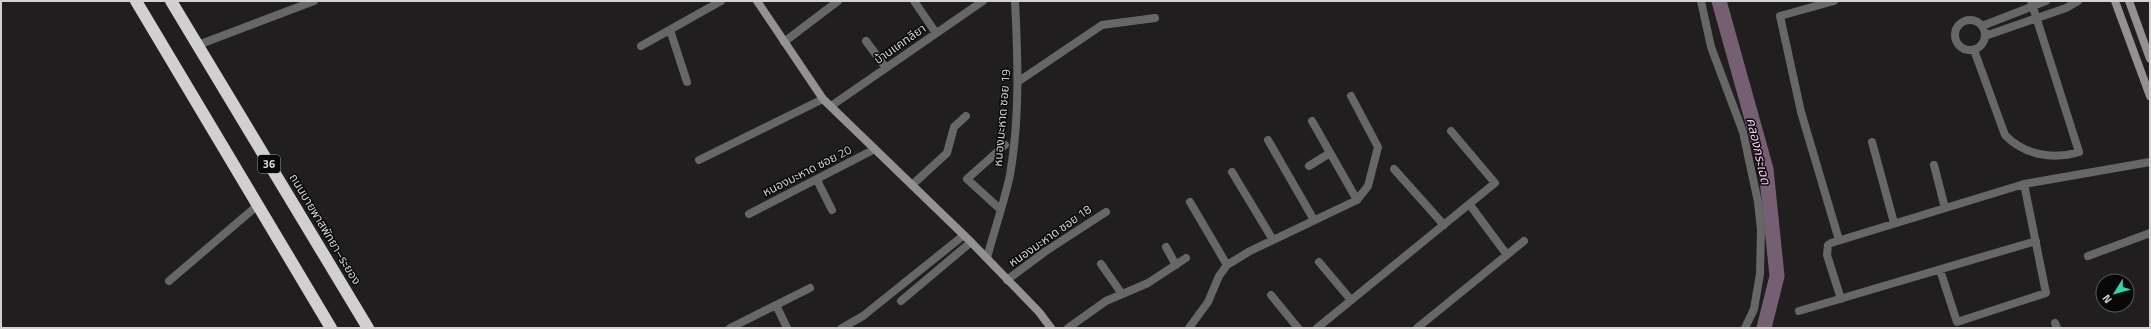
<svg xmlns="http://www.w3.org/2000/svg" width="2151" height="329" viewBox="0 0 2151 329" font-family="'Titillium Web','Noto Sans Thai',sans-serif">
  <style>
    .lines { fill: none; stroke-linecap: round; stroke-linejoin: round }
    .river { stroke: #765e73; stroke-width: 15 }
    .street { stroke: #686768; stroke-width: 8 }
    .secondary { stroke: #939192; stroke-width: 8 }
    .highway { stroke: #d2cfd1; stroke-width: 12 }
    .labels { text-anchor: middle; stroke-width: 3; stroke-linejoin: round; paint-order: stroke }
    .shield { fill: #090809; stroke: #969596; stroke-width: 1 }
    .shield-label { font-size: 11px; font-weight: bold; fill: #d3d1d2 }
    .street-label { font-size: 12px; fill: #d3d1d2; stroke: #090809 }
    .water-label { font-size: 13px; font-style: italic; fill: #f7c9f3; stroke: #090809 }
  </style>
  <rect width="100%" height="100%" fill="#201e1f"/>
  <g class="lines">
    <path class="river" d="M1719 1 1766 169 1777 276 1764 328"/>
    <path class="street" d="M914 1 936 33
      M1701 1 1711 47 1743 132 1758 202 1761 230 1760 274 1754 309 1745 328
      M1834 1 1780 16 1801 112 1839 240
      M1955 35a15 15 0 1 1 30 0a15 15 0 1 1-30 0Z
      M1982 26 2046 1
      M670 30 687 82
      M1985 36 2066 8 2078 1
      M866 41 886 68
      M784 42 838 1
      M198 45 314 1
      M641 46 721 1
      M1974 50 2005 135C2024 155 2053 160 2079 152L2031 1
      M1019 81 1102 25 1155 18
      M831 106 983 1
      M1312 121 1357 200
      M1268 140 1314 220
      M1872 142 1894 223
      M699 160 823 99
      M1934 165 1945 208
      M1309 166 1330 153
      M1394 169 1444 225
      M1232 172 1273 240
      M817 180 832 210
      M912 185 947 153 954 127 966 116
      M1190 202 1227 265
      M1470 205 1507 255
      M1000 209 967 179 1005 145
      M749 214 875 149
      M1166 247 1176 265
      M2088 256 2150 233
      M987 258C994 231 1004 203 1010 175 1020 117 1018 60 1015 1
      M1319 262 1351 300
      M1101 264 1122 294
      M1940 270 1957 322 2046 293 2024 184
      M1007 280 1046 251 1106 212
      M169 281 258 205
      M1271 295 1298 328
      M1841 299 1827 255 1828 245 1831 243 2024 184 2150 162
      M901 301 971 242
      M776 305 787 328
      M1799 311 2036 241
      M2055 323 2057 328
      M730 328 810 288
      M842 328 863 316 964 235
      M1068 328 1106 301 1148 283 1186 258
      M1189 328 1208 302 1219 276 1227 265 1250 251 1357 200 1368 186 1378 147 1351 96
      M1317 328 1495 183 1451 131
      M1417 328 1524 241"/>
    <path class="secondary" d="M757 1 823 99 971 242 1039 312 1051 328
      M2115 1 2150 96
      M2129 1 2150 59"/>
    <path class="highway" d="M136 1 331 328
      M171 1 368 328"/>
  </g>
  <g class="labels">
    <rect class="shield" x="258" y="155" width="22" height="18" rx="3"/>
    <g class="shield-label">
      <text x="269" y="168">36</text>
    </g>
    <g class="street-label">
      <text transform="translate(900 44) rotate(-35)" y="4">บ้านแคทลียา</text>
      <text transform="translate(1002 118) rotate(-85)" y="4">หนองมะหาด ซอย 19</text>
      <text transform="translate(807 171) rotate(-27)" y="4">หนองมะหาด ซอย 20</text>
      <text transform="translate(325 229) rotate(59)" y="4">ถนนบายพาสพัทยา–ระยอง</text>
      <text transform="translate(1050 236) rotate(-35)" y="4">หนองมะหาด ซอย 18</text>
    </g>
    <g class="water-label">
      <text transform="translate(1759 151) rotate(77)" y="5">คลองกระเฉด</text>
    </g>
  </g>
  <rect width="2151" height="329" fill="none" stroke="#d3d1d2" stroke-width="4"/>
  <g transform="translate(2115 293) rotate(233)"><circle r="19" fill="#090809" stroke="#5a5859"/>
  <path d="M0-3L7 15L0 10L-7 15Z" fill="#2dd5ab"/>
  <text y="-6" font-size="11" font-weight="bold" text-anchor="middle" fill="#d3d1d2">N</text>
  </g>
</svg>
